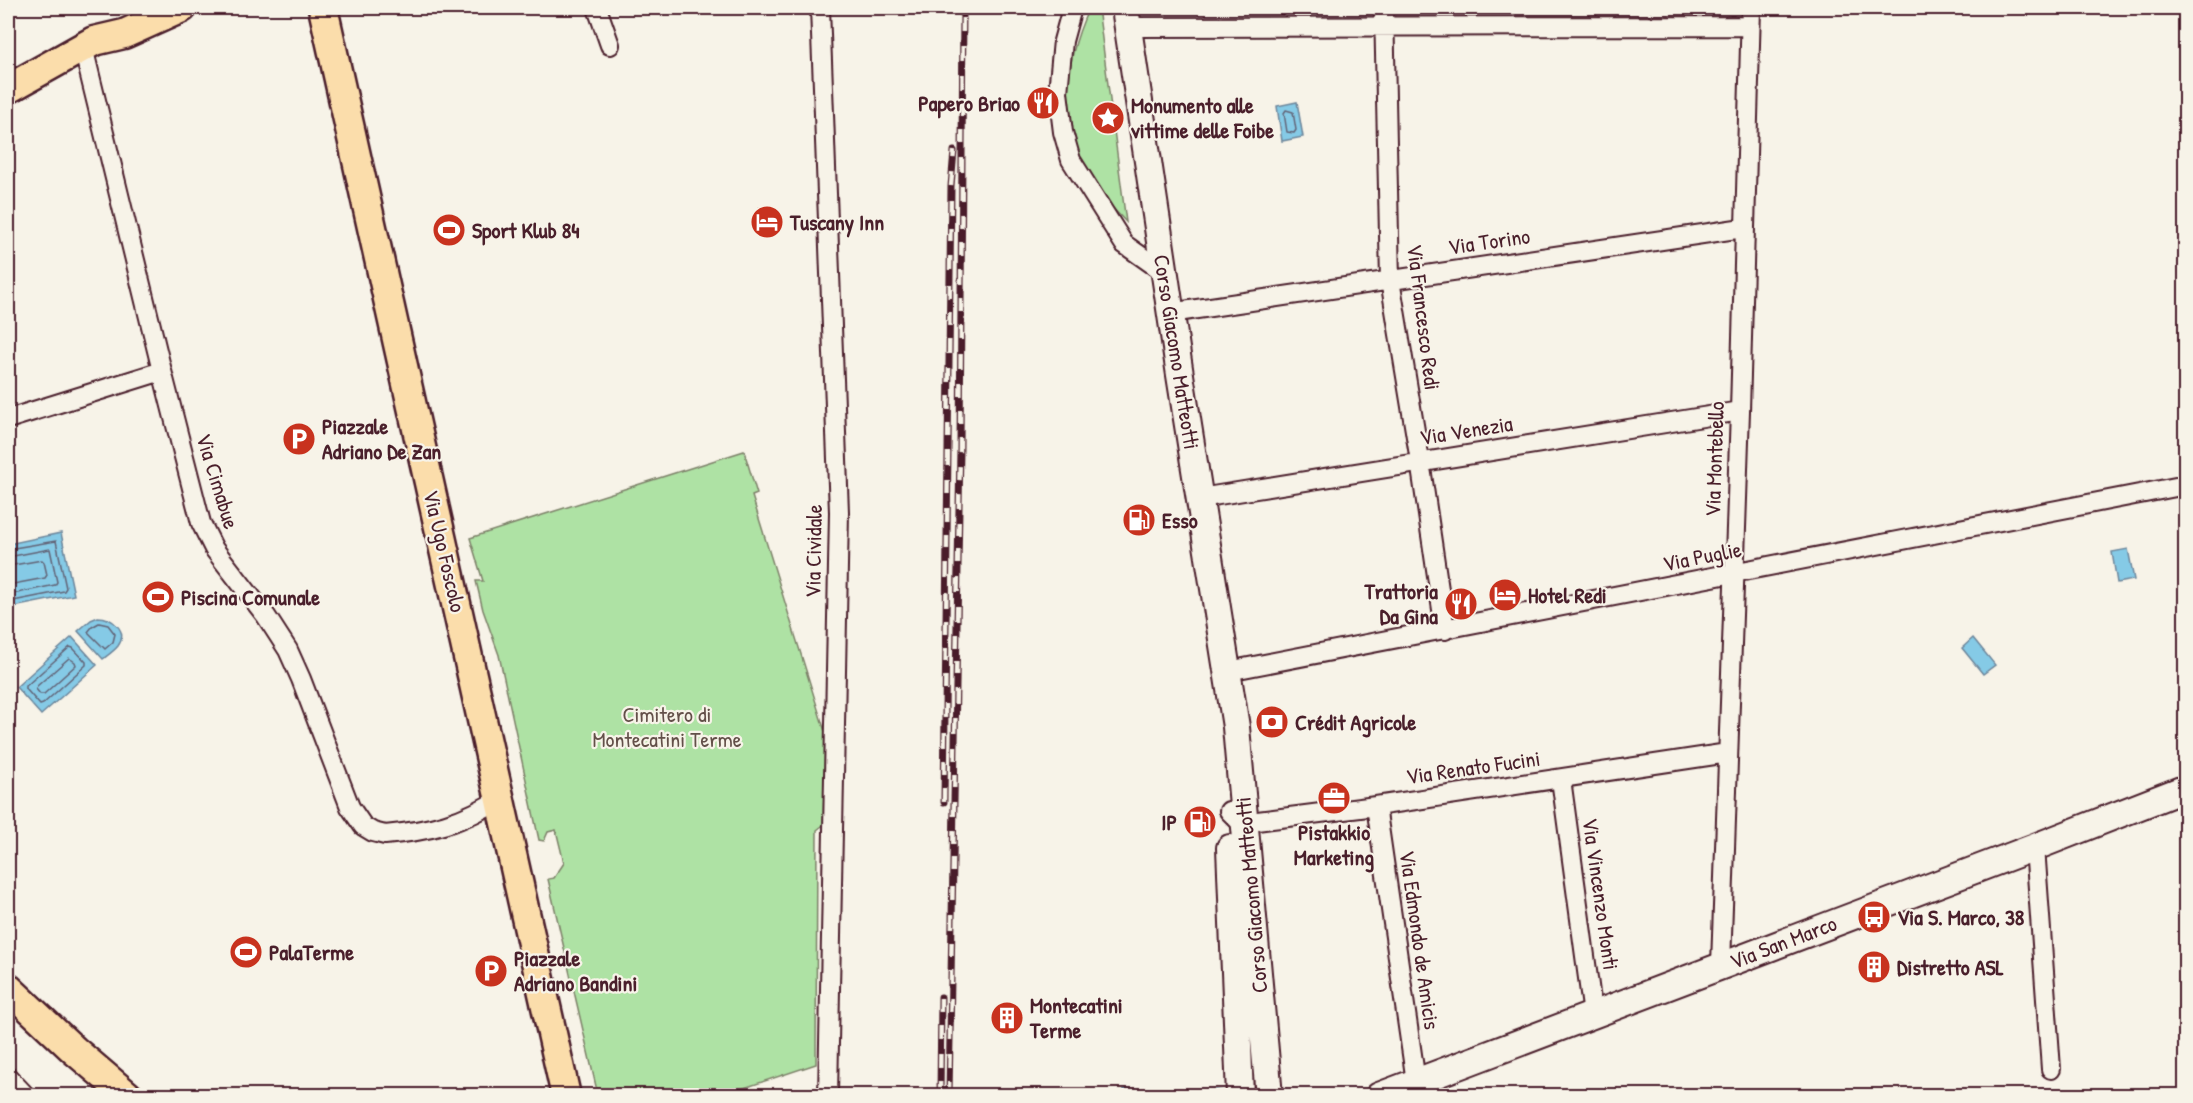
<svg xmlns="http://www.w3.org/2000/svg" width="2193" height="1103" viewBox="0 0 2193 1103" font-family="'Patrick Hand',sans-serif">
  <style>
    .green { fill: #aee2a4; stroke: #7c8068; stroke-width: 1.5 }
    .water { fill: #85cae6; stroke: #6d869b; stroke-width: 1.5 }
    .lines { fill: none; stroke-linecap: round; stroke-linejoin: round }
    .shore { stroke: #626376; stroke-width: 1.5 }
    .minor-casing { stroke: #4a1f2b; stroke-width: 22 }
    .secondary-casing { stroke: #4a1f2b; stroke-width: 30 }
    .primary-casing { stroke: #4a1f2b; stroke-width: 33 }
    .minor { stroke: #f7f3e8; stroke-width: 18 }
    .secondary { stroke: #f7f3e8; stroke-width: 26 }
    .primary { stroke: #fbddab; stroke-width: 28 }
    .rail-casing { stroke: #4a1f2b; stroke-width: 7 }
    .rail { stroke: #f7f3e8; stroke-width: 4.5; stroke-dasharray: 14; stroke-linecap: butt }
    .labels { text-anchor: middle; stroke-width: 4.5; stroke-linejoin: round; paint-order: stroke }
    .poi-label { font-size: 22px; font-weight: bold; fill: #4a1f2b; stroke: #f7f3e8; text-anchor: start }
    .street-label { font-size: 22px; fill: #4a1f2b; stroke: #f7f3e8 }
    .park-label { font-size: 22px; fill: #635049; stroke: #f7f3e8 }
  </style>
  <rect width="100%" height="100%" fill="#f7f3e8"/>
  <filter id="ink" filterUnits="userSpaceOnUse"><feTurbulence type="fractalNoise" baseFrequency=".0167" numOctaves="2"/><feDisplacementMap in="SourceGraphic" scale="12" xChannelSelector="R" yChannelSelector="G"/><feConvolveMatrix kernelMatrix="1 2 1 2 8 2 1 2 1" color-interpolation-filters="sRGB"/></filter>
  <g filter="url(#ink)">
    <path class="green" d="M1089 8H1098L1126 222C1116 211 1104 200 1095 187 1055 134 1063 64 1089 8Z
      M1405 8H1727V10H1405Z
      M744 451 757 494 752 496 826 735 827 822 817 830 816 1064 723 1095H598L548 879 554 878 564 863 556 830 548 832 544 841 539 840 499 655 483 610 476 581H483L470 538Z"/>
    <path class="water" d="M1297 102 1303 137 1282 141 1277 106Z
      M61 533 74 595 8 608V544Z
      M2128 549 2134 580 2117 583 2112 552Z
      M98 617C112 617 129 631 118 646 114 651 108 655 103 659L78 631 91 620Z
      M72 637 97 665 41 715 16 687Z
      M1973 638 1995 665 1983 674 1962 648Z
      M1124 1089 1214 1090 1220 1091 1224 1095H1124Z"/>
    <g class="lines">
      <path class="shore" d="M1286 110 1293 112 1296 130 1294 133 1287 132 1284 113Z
        M8 549 56 541 66 588 64 591 8 602
        M8 557 50 549 57 582 55 585 8 595
        M8 566 42 560 44 562 47 575 45 578 8 585
        M99 623 108 625 115 634 113 642 105 649 88 632 92 627Z
        M70 647 73 648 86 662V665L43 704 40 705 26 689V686Z
        M69 658 75 662 76 665 44 694H40L36 689 37 686Z"/>
      <defs>
        <path id="minor" d="M597 8 610 45
          M820 8 839 512 828 1096
          M1072 8 1063 41 1058 92 1063 132 1071 160 1124 244 1165 273
          M1384 8 1390 280 1420 461 1445 630
          M1128 27 1750 26
          M83 47 162 371 201 523 214 549 266 616 288 650 301 679 350 807 363 826 373 832 385 835C428 831 464 823 500 798
          M1170 313 1743 228
          M8 419 162 371
          M1200 498 1740 411
          M1228 671 2186 485
          M1561 779 1593 1015
          M1376 806 1416 1082
          M1229 811 1241 823 1376 806 1728 753
          M2035 847 2051 1069
          M1721 965 1740 411 1751 8
          M8 1077 26 1096"/>
        <path id="secondary" d="M1125 8 1180 375 1236 727 1269 1096
          M1230 848 1240 1096
          M1379 1096 2035 847 2186 788"/>
        <path id="primary" d="M323 8 566 1096
          M8 89 94 41 124 34 182 8
          M8 988 74 1050 128 1096"/>
      </defs>
      <use href="#minor" class="minor-casing"/>
      <use href="#secondary" class="secondary-casing"/>
      <use href="#primary" class="primary-casing"/>
      <use href="#minor" class="minor"/>
      <use href="#secondary" class="secondary"/>
      <use href="#primary" class="primary"/>
      <defs>
        <path id="rail" d="M944 802 951 186 954 151
          M940 1096 941 997
          M949 1096 960 449 963 8"/>
      </defs>
      <use href="#rail" class="rail-casing"/>
      <use href="#rail" class="rail"/>
    </g>
  </g>
  <defs>
    <symbol id="restaurant-disc" viewBox="-11 -11 22 22"><circle r="9.5" fill="#c8321e" stroke="#f7f3e8"/><path d="M-5-6h1v4h1v-4h1v4h1v-4h1v5L-1.5 .5V6h-2V.5L-5-1ZM5-6V6H3V1.5H1.5Q1.5-4 5-6Z" fill="#fff"/></symbol>
    <symbol id="sight-disc" viewBox="-11 -11 22 22"><circle r="9.5" fill="#c8321e" stroke="#f7f3e8"/><path d="M0-6L1.8-2.2L6-1.7L2.9 1.2L3.7 5.4L0 3.3L-3.7 5.4L-2.9 1.2L-6-1.7L-1.8-2.2Z" fill="#fff"/></symbol>
    <symbol id="hotel-disc" viewBox="-11 -11 22 22"><circle r="9.5" fill="#c8321e" stroke="#f7f3e8"/><path d="M-6-4.5h1.5V1H6V5H4.5V3h-9V5H-6ZM-4 0a1.8 1.8 0 1 1 3.6 0ZM.5 0V-2.5h3Q6-2.5 6 0Z" fill="#fff"/></symbol>
    <symbol id="stadium-disc" viewBox="-11 -11 22 22"><circle r="9.5" fill="#c8321e" stroke="#f7f3e8"/><path d="M0-5a6.5 5 0 1 0 0 10a6.5 5 0 1 0 0-10ZM-3.5-1.8h7v3.6h-7Z" fill="#fff"/></symbol>
    <symbol id="parking-disc" viewBox="-11 -11 22 22"><circle r="9.5" fill="#c8321e" stroke="#f7f3e8"/><path d="M-3.5-5.5H1a3.5 3.5 0 0 1 0 7H-1V5.5H-3.5ZM-1-3.4V-.6H.8a1.4 1.4 0 0 0 0-2.8Z" fill="#fff"/></symbol>
    <symbol id="fuel-disc" viewBox="-11 -11 22 22"><circle r="9.5" fill="#c8321e" stroke="#f7f3e8"/><path d="M-5.5-6h7V0h2V4h1.3V-2.5L3-4.5l.8-.8L6-3V5H2.5V1h-1V6h-7ZM-4.2-4.7v3.2H.2V-4.7Z" fill="#fff"/></symbol>
    <symbol id="bank-disc" viewBox="-11 -11 22 22"><circle r="9.5" fill="#c8321e" stroke="#f7f3e8"/><path d="M-6-4H6V4H-6ZM0-2.3a2.3 2.3 0 1 0 0 4.6a2.3 2.3 0 1 0 0-4.6Z" fill="#fff"/></symbol>
    <symbol id="office-disc" viewBox="-11 -11 22 22"><circle r="9.5" fill="#c8321e" stroke="#f7f3e8"/><path d="M-6-3h4V-5.5h4V-3h4V5H-6ZM-1-4.5V-3h2v-1.5ZM-6 0V1H6V0Z" fill="#fff"/></symbol>
    <symbol id="bus-disc" viewBox="-11 -11 22 22"><circle r="9.5" fill="#c8321e" stroke="#f7f3e8"/><path d="M-5-6H5V4H4V6H2V4H-2V6H-4V4H-5ZM-3.5-4V0h7V-4ZM-3.5 1.2v1.5H-2V1.2ZM2 1.2v1.5H3.5V1.2Z" fill="#fff"/></symbol>
    <symbol id="building-disc" viewBox="-11 -11 22 22"><circle r="9.5" fill="#c8321e" stroke="#f7f3e8"/><path d="M-4-6H4V6H1V3H-1V6H-4ZM-2.5-4.3h1.7v1.8h-1.7ZM.8-4.3h1.7v1.8H.8ZM-2.5-1h1.7V.8h-1.7ZM.8-1h1.7V.8H.8Z" fill="#fff"/></symbol>
  </defs>
  <g fill-rule="evenodd">
    <use href="#restaurant-disc" x="1024" y="84" width="38" height="38"/>
    <use href="#sight-disc" x="1089" y="99" width="38" height="38"/>
    <use href="#hotel-disc" x="748" y="203" width="38" height="38"/>
    <use href="#stadium-disc" x="430" y="211" width="38" height="38"/>
    <use href="#parking-disc" x="280" y="420" width="38" height="38"/>
    <use href="#fuel-disc" x="1120" y="501" width="38" height="38"/>
    <use href="#hotel-disc" x="1486" y="576" width="38" height="38"/>
    <use href="#stadium-disc" x="139" y="578" width="38" height="38"/>
    <use href="#restaurant-disc" x="1442" y="585" width="38" height="38"/>
    <use href="#bank-disc" x="1253" y="703" width="38" height="38"/>
    <use href="#office-disc" x="1315" y="779" width="38" height="38"/>
    <use href="#fuel-disc" x="1181" y="803" width="38" height="38"/>
    <use href="#bus-disc" x="1855" y="898" width="38" height="38"/>
    <use href="#stadium-disc" x="227" y="933" width="38" height="38"/>
    <use href="#building-disc" x="1855" y="948" width="38" height="38"/>
    <use href="#parking-disc" x="472" y="952" width="38" height="38"/>
    <use href="#building-disc" x="988" y="999" width="38" height="38"/>
  </g>
  <g class="labels">
    <g class="poi-label">
      <text x="1020" y="111" text-anchor="end">Papero Briao</text>
      <text x="1131" y="113">Monumento alle<tspan x="1131" dy="25">vittime delle Foibe</tspan></text>
      <text x="790" y="230">Tuscany Inn</text>
      <text x="472" y="238">Sport Klub 84</text>
      <text x="322" y="434">Piazzale<tspan x="322" dy="25">Adriano De Zan</tspan></text>
      <text x="1162" y="528">Esso</text>
      <text x="1438" y="599" text-anchor="end">Trattoria<tspan x="1438" dy="25">Da Gina</tspan></text>
      <text x="1528" y="603">Hotel Redi</text>
      <text x="181" y="605">Piscina Comunale</text>
      <text x="1295" y="730">Crédit Agricole</text>
      <text x="1177" y="830" text-anchor="end">IP</text>
      <text x="1334" y="840" text-anchor="middle">Pistakkio<tspan x="1334" dy="25">Marketing</tspan></text>
      <text x="1897" y="925">Via S. Marco, 38</text>
      <text x="269" y="960">PalaTerme</text>
      <text x="514" y="966">Piazzale<tspan x="514" dy="25">Adriano Bandini</tspan></text>
      <text x="1897" y="975">Distretto ASL</text>
      <text x="1030" y="1013">Montecatini<tspan x="1030" dy="25">Terme</tspan></text>
    </g>
    <g class="street-label">
      <text transform="translate(1489 241) rotate(-8)" y="8">Via Torino</text>
      <text transform="translate(1424 317) rotate(83)" y="8">Via Francesco Redi</text>
      <text transform="translate(1177 352) rotate(81)" y="8">Corso Giacomo Matteotti</text>
      <text transform="translate(1466 430) rotate(-9)" y="8">Via Venezia</text>
      <text transform="translate(1714 459) rotate(-88)" y="8">Via Montebello</text>
      <text transform="translate(218 481) rotate(73)" y="8">Via Cimabue</text>
      <text transform="translate(445 551) rotate(77)" y="8">Via Ugo Foscolo</text>
      <text transform="translate(813 551) rotate(-89)" y="8">Via Cividale</text>
      <text transform="translate(1702 556) rotate(-11)" y="8">Via Puglie</text>
      <text transform="translate(1473 767) rotate(-8)" y="8">Via Renato Fucini</text>
      <text transform="translate(1601 894) rotate(82)" y="8">Via Vincenzo Monti</text>
      <text transform="translate(1251 895) rotate(-95)" y="8">Corso Giacomo Matteotti</text>
      <text transform="translate(1420 940) rotate(82)" y="8">Via Edmondo de Amicis</text>
      <text transform="translate(1783 942) rotate(-21)" y="8">Via San Marco</text>
    </g>
    <g class="park-label">
      <text x="667" y="722">Cimitero di<tspan x="667" dy="25">Montecatini Terme</tspan></text>
    </g>
  </g>
  <rect width="2193" height="1103" fill="none" stroke="#f7f3e8" stroke-width="30"/>
  <rect x="15" y="15" width="2163" height="1073" fill="none" stroke="#4a1f2b" stroke-width="2" filter="url(#ink)"/>
</svg>
